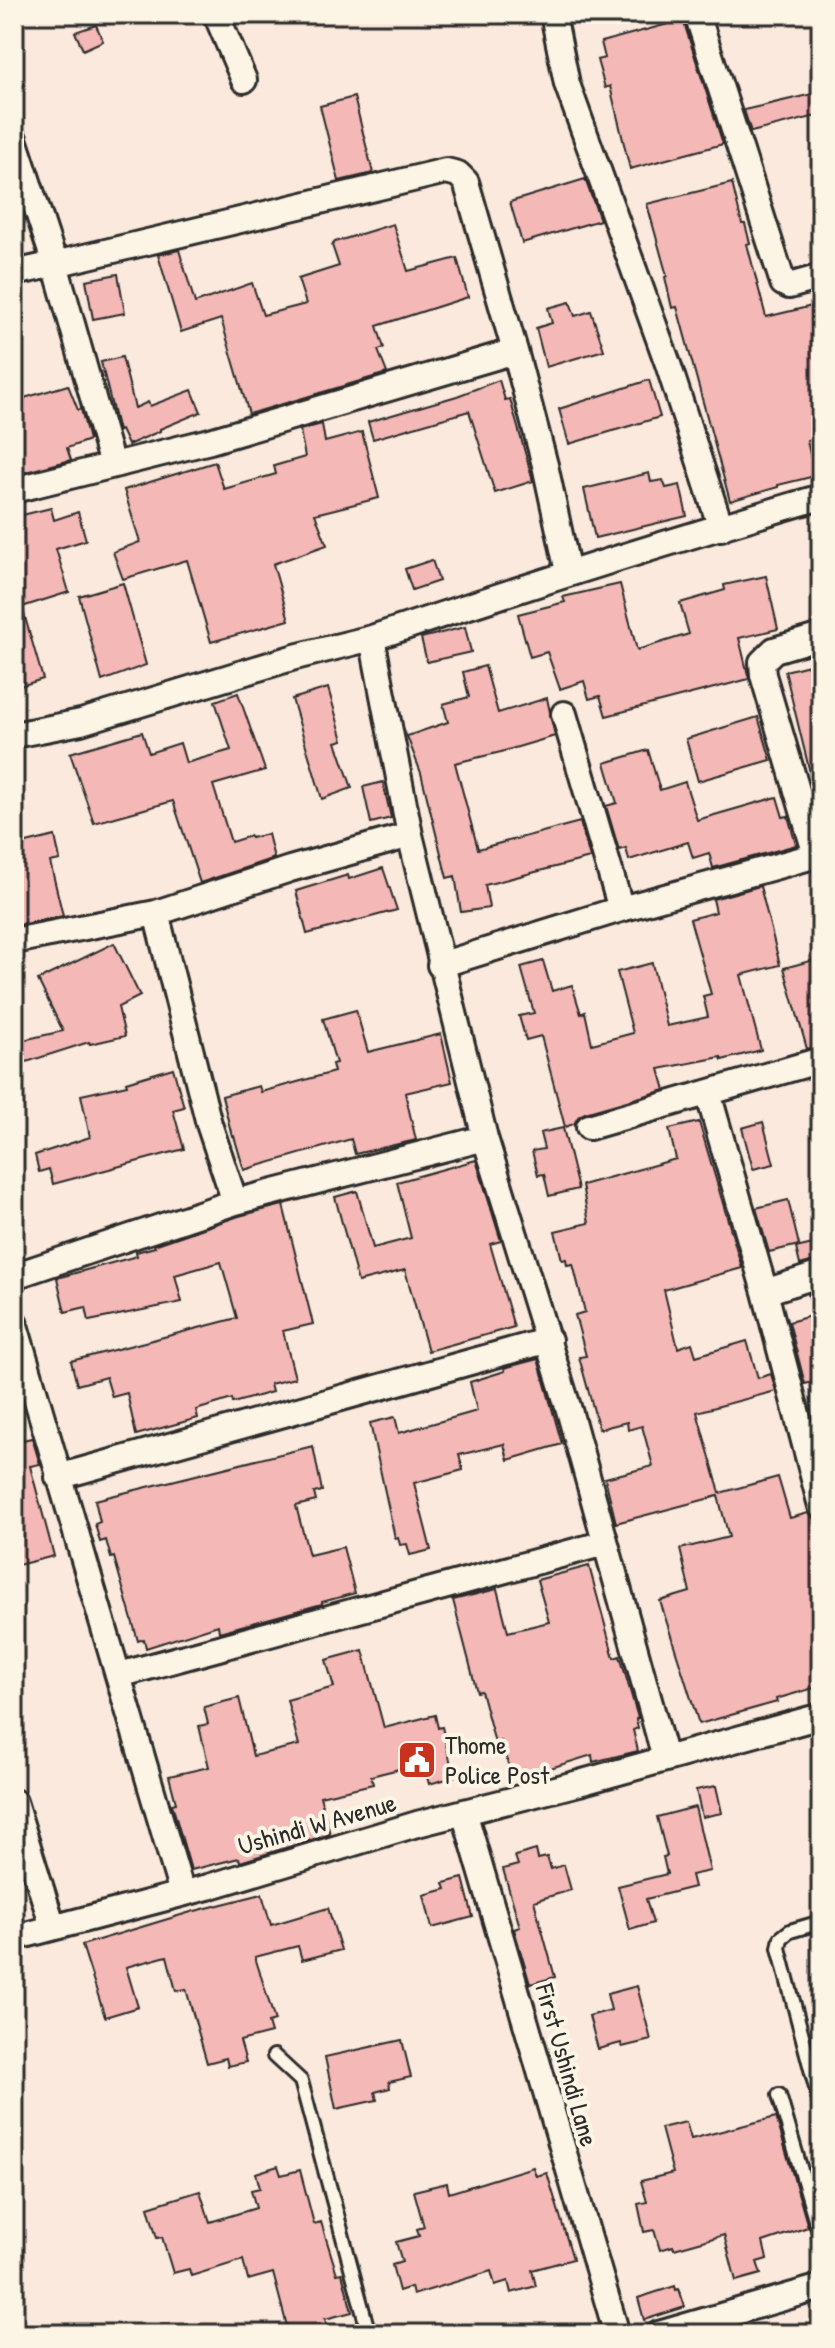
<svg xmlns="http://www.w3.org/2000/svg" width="835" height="2348" viewBox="0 0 835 2348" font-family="'Patrick Hand',sans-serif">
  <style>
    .building { fill: #f4b8b6; stroke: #2b2b2b; stroke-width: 2 }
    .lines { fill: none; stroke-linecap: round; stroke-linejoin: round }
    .lane-casing { stroke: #2b2b2b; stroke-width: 18 }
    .street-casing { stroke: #2b2b2b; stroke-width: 30 }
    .lane { stroke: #fcf5e5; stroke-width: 12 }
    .street { stroke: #fcf5e5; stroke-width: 24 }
    .labels { text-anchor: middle; stroke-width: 8; stroke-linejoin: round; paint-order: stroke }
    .poi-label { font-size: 26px; fill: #2b2b2b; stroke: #fcf5e5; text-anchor: start }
    .street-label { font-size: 26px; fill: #2b2b2b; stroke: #fcf5e5 }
  </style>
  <rect width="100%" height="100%" fill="#fae9dc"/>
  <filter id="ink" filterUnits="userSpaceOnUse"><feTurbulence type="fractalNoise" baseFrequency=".0125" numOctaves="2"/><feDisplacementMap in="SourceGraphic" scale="16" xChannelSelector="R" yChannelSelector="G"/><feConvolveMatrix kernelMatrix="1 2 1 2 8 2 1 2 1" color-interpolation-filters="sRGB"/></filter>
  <g filter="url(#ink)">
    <path class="building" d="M683 20 723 144 630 169 610 86 605 88 597 60 605 58 601 42Z
      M96 25 103 41 83 50 75 32Z
      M821 92V115L751 132 744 110Z
      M354 97 373 173 339 181 320 106Z
      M585 179 600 220 522 243 510 202Z
      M732 183 742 224H745L750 243 747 244 766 317 812 306 821 340V438L807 441 815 476 778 485V487L730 501 677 307 672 308 665 277 667 276 647 204Z
      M393 224 408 271 457 258 468 297 377 326 384 348 378 350 387 373 249 414 221 319 181 332 158 255 179 250 195 303 252 283 263 315 306 304 298 279 339 266 332 245 335 242Z
      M118 274 125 313 93 319 86 280Z
      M570 302 575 316 591 311 604 350 546 367 536 328 552 323 548 308Z
      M122 357 135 408 148 402 150 406 192 390 201 412 160 429V431L128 445 121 430 118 431 101 362Z
      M499 380 505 400 510 399 533 481 495 493 469 411 373 439 368 422 457 396Z
      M649 380 660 417 569 444 559 409Z
      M68 385 78 410 81 409 89 440 67 448 71 460 14 475V401Z
      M322 424 325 442 362 432 379 498 315 514 327 545 273 564 289 620 211 642 187 560 123 579 113 552 140 542 124 490 215 462 224 489 276 474 274 466 305 457 300 430Z
      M649 473 651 482 663 480 666 488 680 485 687 516 595 538 584 489Z
      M51 508 54 520 78 512 86 540 56 549 69 592 22 607 43 679 17 687 14 677V517Z
      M432 560 439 581 412 590 405 569Z
      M766 576 778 629 739 638 749 679 606 716 600 696 589 699 584 681 560 689 547 652 530 657 518 614 565 602 563 597 620 584 637 650 689 634 680 603 725 590 724 585Z
      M123 583 146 665 102 681 79 596Z
      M465 627 471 652 427 662 421 638Z
      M821 662V788L814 789 785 671Z
      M485 666 498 713 547 698 555 736 501 752 455 763 478 849 580 822 590 858 485 885 489 908 461 912 455 876 447 878 421 773 407 736 448 722 443 704 469 697 463 672Z
      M328 688 343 740 336 742 352 788 322 799 292 699Z
      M238 693 265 770 213 785 231 842 250 836 251 838 268 834 274 858 200 883 173 801 94 823 70 753 142 732 149 753 180 743 186 763 231 750 215 701Z
      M758 717 771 760 698 781 686 739Z
      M648 750 660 790 685 782 697 820 777 797 783 817 788 816 796 845 713 868 709 853 693 858 688 842 629 860 626 848 619 850 606 806 617 803 605 763Z
      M383 782 391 818 371 823 363 787Z
      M55 836 60 860 50 862 63 916 14 926V846Z
      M383 868 397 910 307 934 296 891 348 875 349 879Z
      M760 886 780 965 741 975 761 1050 722 1060 721 1057 659 1069 665 1090 585 1113 578 1117 574 1124 565 1127 541 1036 526 1040 519 1016 534 1013 521 967 543 961 552 991 572 985 581 1014 585 1012 592 1044 633 1033 617 972 652 963 667 1026 708 1017 703 996 711 994 690 919 716 912 713 899Z
      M114 943 140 996 118 1007 125 1036 90 1044 89 1042 14 1066V1042L63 1031 38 980Z
      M821 958V1045L807 1049 784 968Z
      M356 1010 368 1052 441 1034 452 1082 405 1093 416 1140 355 1154 351 1139 244 1170 234 1136H232L222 1096 259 1086 261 1092 334 1072 332 1064 336 1063 323 1019Z
      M173 1068 184 1107 173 1110 184 1149 53 1184 49 1169 39 1172 35 1155 90 1137 81 1095 127 1085 126 1082Z
      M699 1122 742 1268 664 1290 678 1348 692 1343 696 1356 747 1341 758 1378 771 1374 776 1391 697 1412 720 1493 778 1477 790 1518 808 1513 815 1519 821 1541V1609L816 1610 821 1628V1686L776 1699 777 1702 699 1724 660 1601 690 1592 680 1549 729 1537 718 1496 616 1523 605 1478 653 1466 642 1426 628 1430 627 1422 599 1429 579 1357 586 1356 575 1315 585 1312 573 1264 567 1265 566 1259 562 1260 555 1231 589 1223 582 1185 676 1159 669 1129Z
      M763 1122 774 1164 753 1169 742 1128Z
      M563 1128 578 1189 549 1196 544 1174 538 1175 532 1151 544 1149 540 1133Z
      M476 1160 501 1241 490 1244 514 1327 428 1351 405 1270 358 1282 335 1197 357 1191 373 1248 411 1238 397 1182Z
      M788 1200 799 1245 769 1252 756 1208Z
      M283 1205 313 1324 283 1331 295 1378 270 1384 272 1392 233 1403 232 1399 196 1410 198 1418 136 1435 127 1393 112 1397 106 1377 77 1385 71 1361 237 1318 221 1262 175 1275 182 1302 89 1321 86 1307 65 1312 57 1278 137 1256 136 1252 155 1247 154 1245 239 1216Z
      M821 1242V1259L800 1265 796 1248Z
      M821 1290V1380L805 1384 789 1322 814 1315 808 1294Z
      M538 1359 562 1444 508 1460 504 1444 459 1455 463 1470 414 1483 431 1550 410 1555 407 1544 400 1545 398 1537 395 1538 370 1423 395 1417 399 1433 477 1411 470 1382 505 1371 504 1368Z
      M19 1429 22 1440 32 1438 40 1464 30 1466 54 1556 14 1566V1430Z
      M313 1446 322 1491 314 1493 316 1501 296 1506 309 1555 343 1547 355 1593 322 1602V1604L219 1632 218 1625 146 1648 144 1639 138 1641 114 1557 111 1558 106 1540 100 1542 95 1524 100 1522 95 1500Z
      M589 1566 614 1658 620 1656 638 1718 636 1719 638 1728 633 1730 638 1751 593 1762 592 1755 528 1775 526 1769 511 1774 501 1741 495 1743 481 1691 477 1692 453 1600 497 1589 508 1632 549 1622 537 1580Z
      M363 1650 384 1728 435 1715 438 1728 442 1727 454 1777 429 1784 423 1763 371 1776 373 1784 320 1796 330 1834 240 1862 239 1858 191 1870 172 1804 176 1803 169 1776 209 1767 199 1726 208 1724 204 1707 239 1698 253 1756 299 1745 287 1700 334 1687 326 1660Z
      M716 1786 722 1813 702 1817 696 1790Z
      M695 1807 710 1871 691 1875 694 1887 646 1899 653 1923 630 1930 618 1886 667 1874 663 1857 667 1856 657 1817Z
      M536 1850 538 1859 547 1857 551 1869 564 1865 571 1890 534 1901 555 1977 530 1984 514 1929 520 1927 503 1869 518 1865 515 1856Z
      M463 1878 473 1917 432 1928 424 1895 446 1889 444 1883Z
      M262 1894 271 1925 328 1908 341 1950 302 1960 298 1946 255 1957 275 2021 268 2023 271 2033 240 2041 246 2062 228 2066 226 2058 207 2063 186 1989 176 1991 167 1956 126 1967 138 2007 105 2017 82 1945 191 1912Z
      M637 1986 651 2040 622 2047 621 2043 598 2049 589 2016 611 2010 607 1994Z
      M402 2040 411 2077 389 2082 390 2088 375 2092 377 2100 336 2109 325 2057Z
      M776 2117 808 2227 763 2242 767 2259 757 2262 761 2274 736 2281 724 2235 674 2249 673 2246 660 2250 654 2230 644 2232 638 2204 647 2202 641 2181 673 2173 661 2128 686 2122 691 2139Z
      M278 2166 281 2175 300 2170 314 2224 321 2222 337 2274 342 2273 352 2312 325 2319 328 2330 315 2334H296L295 2329 288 2330 273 2273 248 2280 243 2260 191 2276 189 2269 173 2273 162 2237 157 2238 148 2207 200 2191 210 2222 256 2208 251 2190 260 2188 256 2173Z
      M533 2167 536 2176 547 2173 573 2259 532 2270 536 2286 511 2293 508 2281 495 2285 491 2271 413 2295 411 2287 399 2291 392 2265 402 2262 396 2242 419 2236 417 2229 424 2227 414 2191 447 2183 449 2193Z
      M675 2286 676 2290 679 2289 685 2307 644 2320 638 2298Z"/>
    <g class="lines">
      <defs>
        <path id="lane" d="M821 1922 790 1931 781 1938 779 1948 821 2107
          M274 2056 301 2081 369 2334
          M779 2095 821 2239"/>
        <path id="street" d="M216 14 244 80
          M553 14 567 84 668 364 721 528
          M697 14 783 283 789 286 821 277
          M14 139 55 264 446 171 458 174 466 182 515 351
          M14 273 55 264 112 465
          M14 490 210 441 515 351 545 465 568 572
          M564 714 621 909
          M14 735 81 722 295 657 372 638
          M816 855 763 675 762 662 774 650 821 636
          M14 941 156 913
          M440 965 621 909 821 854
          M708 1093 765 1292 821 1506
          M589 1127 821 1060
          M235 1202 209 1124 156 913 290 869 410 835
          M14 1276 235 1202 485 1138
          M765 1292 821 1274
          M14 1322 182 1893
          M58 1477 549 1340
          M119 1675 605 1543
          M665 1758 569 1410 485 1138 410 835 372 638C521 588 670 541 821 497
          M14 1802 53 1927
          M464 1812 617 2334
          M14 1938 208 1887 417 1824 579 1783 821 1716
          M659 2334 821 2287"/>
      </defs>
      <use href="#lane" class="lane-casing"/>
      <use href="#street" class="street-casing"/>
      <use href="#lane" class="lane"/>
      <use href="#street" class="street"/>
    </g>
  </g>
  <defs>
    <symbol id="civic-square" viewBox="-11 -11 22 22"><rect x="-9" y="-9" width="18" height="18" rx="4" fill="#c8321e" stroke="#fcf5e5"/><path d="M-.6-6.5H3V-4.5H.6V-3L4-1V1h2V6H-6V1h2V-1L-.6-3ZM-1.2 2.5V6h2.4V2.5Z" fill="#fff"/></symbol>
  </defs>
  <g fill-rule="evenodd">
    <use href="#civic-square" x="395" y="1738" width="44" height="44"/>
  </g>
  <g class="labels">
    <g class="poi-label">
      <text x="445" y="1754">Thome<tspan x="445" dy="30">Police Post</tspan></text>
    </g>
    <g class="street-label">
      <text transform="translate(317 1824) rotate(-16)" y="9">Ushindi W Avenue</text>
      <text transform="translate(567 2065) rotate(74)" y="9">First Ushindi Lane</text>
    </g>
  </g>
  <rect width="835" height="2348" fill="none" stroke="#fcf5e5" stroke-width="48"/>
  <rect x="24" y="24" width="787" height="2300" fill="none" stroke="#2b2b2b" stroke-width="3" filter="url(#ink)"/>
</svg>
